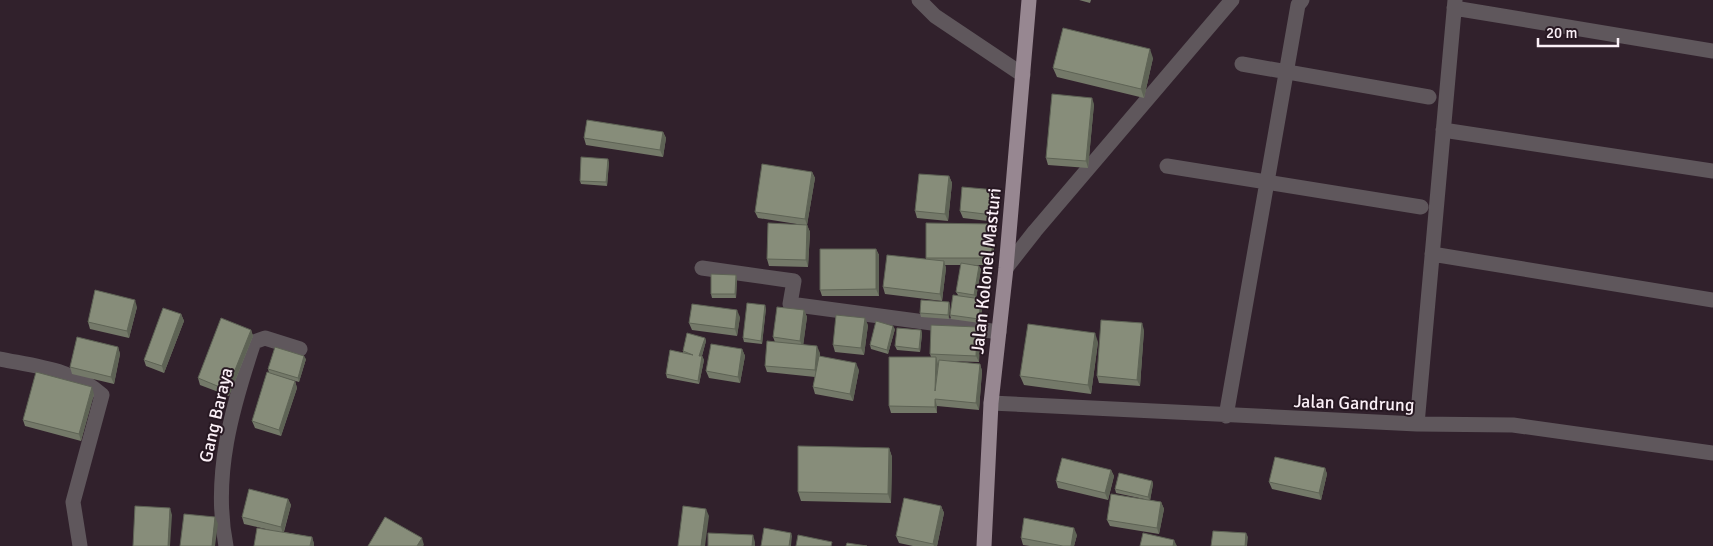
<svg xmlns="http://www.w3.org/2000/svg" width="1713" height="546" viewBox="0 0 1713 546" font-family="Signika,sans-serif">
  <style>
    .lines { fill: none; stroke-linecap: round; stroke-linejoin: round }
    .minor { stroke: #5f575c; stroke-width: 15 }
    .major { stroke: #978791; stroke-width: 15 }
    .wall { fill: #747969 }
    .shaded-wall { fill: #5e6355 }
    .building { fill: #878d7a; stroke: #5e6355 }
    .labels { text-anchor: middle; stroke-width: 4; stroke-linejoin: round; paint-order: stroke }
    .street-label { font-size: 18px; fill: #fbf0f7; stroke: #271822 }
  </style>
  <rect width="100%" height="100%" fill="#31212c"/>
  <g class="lines">
    <path class="minor" d="M919 0 935 16 1023 75
      M1454 8 1713 51
      M1242 64 1429 97
      M1443 130 1713 171
      M1167 166 1421 207
      M1432 254 1713 300
      M702 268 794 281 790 304 999 332
      M1006 268 1035 231 1232 0
      M0 359C34 366 76 370 102 395L73 502 80 546
      M991 403 1417 424 1513 425 1713 453
      M1226 416 1298 5 1302 0
      M1417 424 1455 0
      M226 546C212 476 232 408 254 342L265 338 300 349"/>
    <path class="major" d="M984 546 991 403 1006 268 1029 0"/>
  </g>
  <path class="wall" d="M1079 0H1091L1090 3Z
    M1153 58 1144 98 1057 77 1053 68Z
    M1094 104 1088 168 1048 165 1046 158Z
    M663 132 666 138 663 157 586 145 584 138Z
    M609 162 607 186 581 184 580 181Z
    M812 172 815 178 807 225 810 232 808 267 769 266 767 259 803 225 758 218 755 212Z
    M949 176 952 183 948 221 917 218 915 211Z
    M999 197 996 222 963 218 960 211Z
    M994 230V265H972L981 269 976 298 981 299 983 303 980 323 951 319 950 315 958 295 956 292 961 265H945L946 268 942 301 885 294 883 287 926 259V258Z
    M876 249 879 255V296H822L820 290Z
    M736 275 737 278 736 298H712L711 294Z
    M950 305 949 319 921 317 920 313Z
    M137 307 129 338 90 329 88 322Z
    M766 308 762 344 744 342 743 338Z
    M804 310 807 317 803 345 820 353V356L859 370 853 401 815 394 813 387 815 377 767 372 765 366 775 342 773 337Z
    M181 314 184 321 164 373 146 366 144 360Z
    M740 317 737 336 692 330 689 323Z
    M868 325 864 355 835 352 833 345Z
    M895 329 888 354 871 349 870 345Z
    M251 330 253 336 229 396 200 385 198 378Z
    M921 330 922 334 920 352 897 350 895 346Z
    M1144 330 1140 386 1099 383 1097 376Z
    M980 334 979 362 947 361 980 364 982 371 979 410 937 406V413H891L889 406 931 357 930 354Z
    M705 338 706 341 702 356 704 360 699 384 667 378 666 374 683 353V351Z
    M1098 342 1091 394 1024 385 1020 376Z
    M118 347 120 354 114 384 72 374 70 367Z
    M742 349 745 356 740 383 709 378 706 371Z
    M306 359 299 382 269 373 268 369Z
    M295 381 297 388 281 436 255 428 252 421Z
    M94 394 81 441 25 426 23 420Z
    M889 448 892 457 891 503 801 501 798 492Z
    M1325 468 1327 474 1321 500 1272 489 1269 482Z
    M1111 470 1114 476 1108 500 1058 488 1056 481Z
    M1152 481 1153 484 1150 500 1161 502 1164 509 1159 534 1110 526 1107 520 1144 499 1116 493 1115 489Z
    M288 499 291 505 284 532 312 537 314 544V546H254L270 530 244 524 242 517Z
    M941 506 944 513 937 546H913L899 543 896 536Z
    M1077 535 1074 546H1030L1023 545 1021 538Z"/>
  <path class="shaded-wall" d="M1150 49 1153 58 1144 98 1141 89Z
    M1092 98 1094 104 1088 168 1086 161Z
    M663 132 666 138 663 157 660 150Z
    M608 159 609 162 607 186 606 182Z
    M812 172 815 178 807 225 810 232 808 267 806 260 807 225 805 219Z
    M949 176 952 183 948 221 945 214Z
    M996 190 999 197 996 222 993 215Z
    M992 224 994 230V265L992 258Z
    M876 249 879 255V296L876 289Z
    M944 261 946 268 942 301 940 294Z
    M979 266 981 269 976 298 974 295Z
    M736 275 737 278 736 298 735 294Z
    M981 299 983 303 980 323 979 319Z
    M135 300 137 307 129 338 127 331Z
    M949 302 950 305 949 319 948 315Z
    M765 305 766 308 762 344 761 341Z
    M737 310 740 317 737 336 735 329Z
    M804 310 807 317 803 347 800 341Z
    M181 314 184 321 164 373 162 366Z
    M865 318 868 325 864 355 861 348Z
    M1142 323 1144 330 1140 386 1137 380Z
    M893 326 895 329 888 354 887 350Z
    M977 327 980 334 979 362 976 356Z
    M251 330 253 336 229 396 227 390Z
    M921 330 922 334 920 352 919 349Z
    M1095 333 1098 342 1091 394 1088 385Z
    M705 338 706 341 701 359 699 356Z
    M817 346 820 353 817 377 815 370Z
    M118 347 120 354 114 384 111 377Z
    M742 349 745 356 740 383 738 377Z
    M304 356 306 359 299 382 298 378Z
    M702 356 704 360 699 384 698 381Z
    M936 357 938 364 935 391Z
    M856 363 859 370 853 401 850 394Z
    M980 364 982 371 979 410 976 403Z
    M295 381 297 388 281 436 279 430Z
    M92 387 94 394 81 441 79 434Z
    M935 399 937 406V413L935 407Z
    M889 448 892 457 891 503 888 494Z
    M1325 468 1327 474 1321 500 1319 493Z
    M1111 470 1114 476 1108 500 1105 493Z
    M1152 481 1153 484 1150 501 1148 497Z
    M288 499 291 505 283 534 281 527Z
    M1161 502 1164 509 1159 534 1157 528Z
    M941 506 944 513 937 546H934L933 544Z
    M170 508 172 515 170 546H168Z
    M706 509 709 516 705 546H701Z
    M215 517 218 524 215 546H212Z
    M1074 528 1077 535 1074 546H1071Z
    M791 533 792 536 791 546H789Z
    M1246 533 1248 537 1247 546H1245Z
    M753 535 755 542V546H752Z
    M312 537 314 544V546H310Z
    M422 538 424 545 423 546H417Z
    M1174 540 1177 546H1173Z"/>
  <path class="building" d="M1063 28 1150 49 1141 89 1053 68Z
    M1052 94 1092 98 1086 161 1046 158Z
    M587 120 663 132 660 150 584 138Z
    M581 157 608 159 606 182 580 181Z
    M762 164 812 172 805 219 755 212Z
    M919 174 949 176 945 214 915 211Z
    M962 187 996 190 993 215 960 211Z
    M768 223 807 225 806 260 767 259Z
    M926 223 992 224V258H926Z
    M820 249H876V289L820 290Z
    M887 255 944 261 940 294 883 287Z
    M961 263 979 266 974 295 956 292Z
    M711 274 736 275 735 294H711Z
    M95 290 135 300 127 331 88 322Z
    M953 295 981 299 979 319 950 315Z
    M921 300 949 302 948 315 920 313Z
    M747 303 765 305 761 341 743 338Z
    M692 304 737 310 735 329 689 323Z
    M777 307 804 310 800 341 773 337Z
    M163 308 181 314 162 366 144 360Z
    M836 315 865 318 861 348 833 345Z
    M221 318 251 330 227 390 198 378Z
    M1101 320 1142 323 1137 380 1097 376Z
    M876 321 893 326 887 350 870 345Z
    M1028 324 1095 333 1088 385 1020 376Z
    M931 325 977 327 976 356 930 354Z
    M897 328 921 330 919 349 895 346Z
    M687 333 705 338 699 356H702L698 381 666 374 670 350 693 355 683 351Z
    M77 337 118 347 111 377 70 367Z
    M767 341 817 346 815 370 765 366Z
    M711 344 742 349 738 377 706 371Z
    M275 347 304 356 298 378 268 369Z
    M819 356 856 363 850 394 813 387Z
    M889 357H936L935 391 939 360 980 364 976 403 935 399V407L889 406Z
    M36 372 92 387 79 434 23 420Z
    M267 372 295 381 279 430 252 421Z
    M798 446 889 448 888 494 798 492Z
    M1275 457 1325 468 1319 493 1269 482Z
    M1062 458 1111 470 1105 493 1056 481Z
    M1119 473 1152 481 1148 497 1115 489Z
    M249 489 288 499 281 527 242 517Z
    M1111 494 1161 502 1157 528 1107 520Z
    M904 498 941 506 933 544 896 536Z
    M135 506 170 508 168 546H133Z
    M683 506 706 509 701 546H678Z
    M184 514 215 517 212 546H180Z
    M385 517 422 538 417 546H368Z
    M1024 518 1074 528 1071 546H1063L1021 538Z
    M257 528 312 537 310 546H254Z
    M764 528 791 533 789 546H761Z
    M1213 531 1246 533 1245 546H1211Z
    M708 533 753 535 752 546H708Z
    M1143 533 1174 540 1173 546H1140Z
    M798 535 832 542 831 546H796Z
    M847 543 867 546H846Z"/>
  <g class="labels">
    <g class="street-label">
      <text transform="translate(986 271) rotate(-84)" y="6">Jalan Kolonel Masturi</text>
      <text transform="translate(1354 403) rotate(2)" y="6">Jalan Gandrung</text>
      <text transform="translate(216 415) rotate(-77)" y="6">Gang Baraya</text>
    </g>
  </g>
  <path d="M1538 38v8h80v-8" fill="none" stroke="#fbf0f7" stroke-width="2.5"/>
  <text x="1546" y="38" font-size="15" fill="#fbf0f7" stroke="#271822" stroke-width="4" paint-order="stroke">20 m</text>
</svg>
